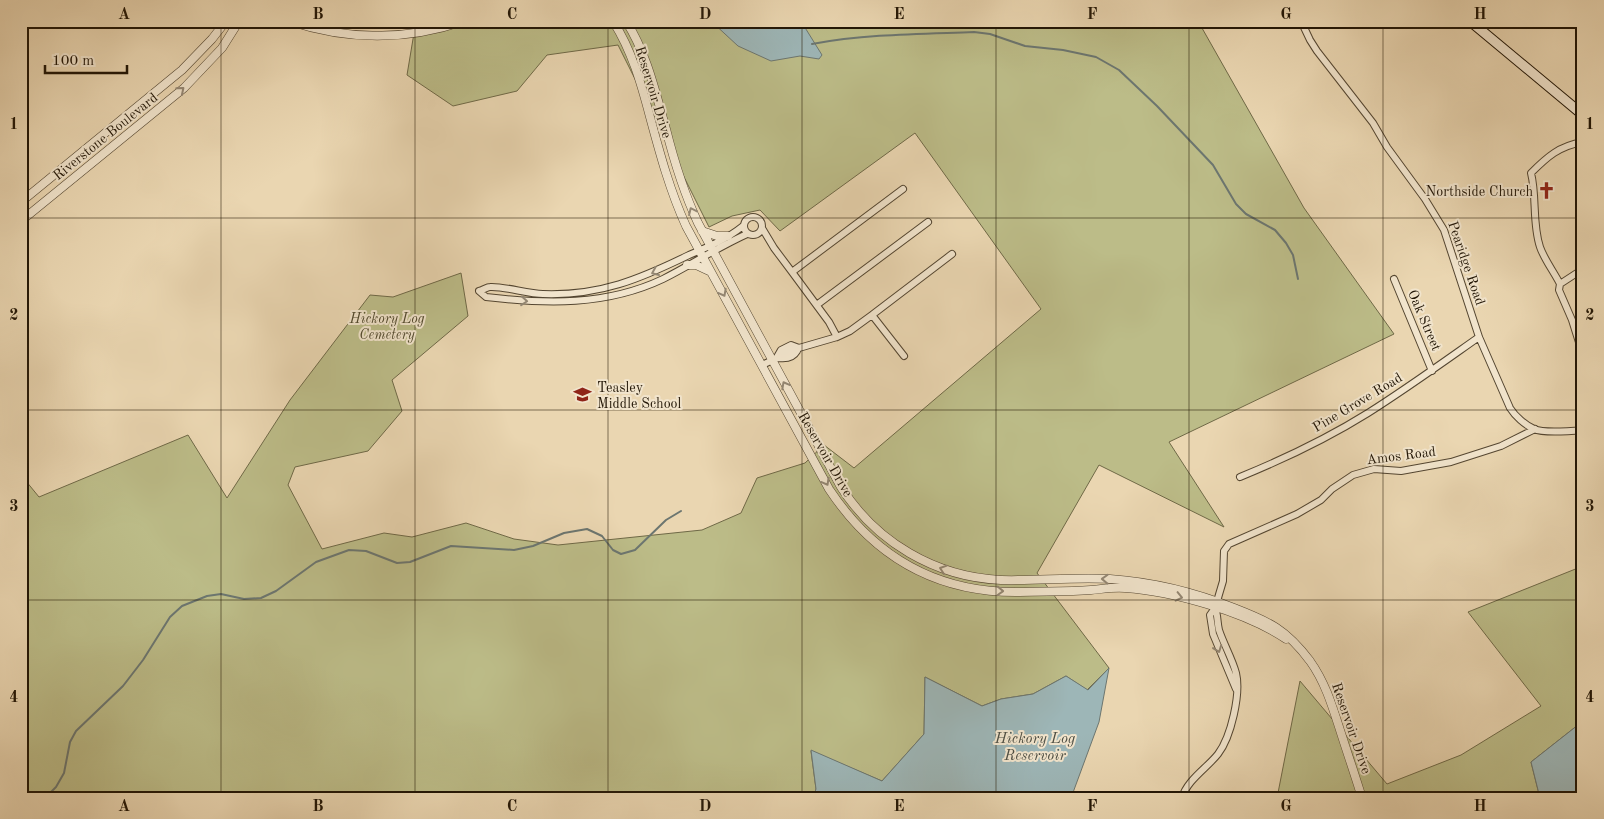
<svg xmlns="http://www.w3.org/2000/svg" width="1604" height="819" viewBox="0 0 1604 819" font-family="'Old Standard TT',serif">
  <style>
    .green { fill: #bcbc88; stroke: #6f6947 }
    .water { fill: #9db6b7; stroke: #6c7670 }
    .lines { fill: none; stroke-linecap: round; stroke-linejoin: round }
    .stream { stroke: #6c7670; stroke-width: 2 }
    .minor-casing { stroke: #544631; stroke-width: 8 }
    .tertiary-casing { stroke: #544631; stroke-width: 9 }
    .secondary-casing { stroke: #221606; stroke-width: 11 }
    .minor { stroke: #f1e4cc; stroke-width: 6 }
    .tertiary { stroke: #f1e4cc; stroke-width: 8 }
    .secondary { stroke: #f1e4cc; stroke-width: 9 }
    .oneway { stroke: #948773 }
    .grid { fill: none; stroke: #221606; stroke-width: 1; stroke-opacity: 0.55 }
    .labels { text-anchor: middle; stroke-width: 4; stroke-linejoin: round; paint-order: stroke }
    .street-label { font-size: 14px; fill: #221606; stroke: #f1e4cc }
    .poi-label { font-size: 14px; fill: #221606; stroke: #f1e4cc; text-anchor: end }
    .park-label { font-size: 14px; font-style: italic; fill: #50482d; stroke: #f1e4cc }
    .water-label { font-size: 15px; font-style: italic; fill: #4d4e44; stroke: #f1e4cc }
    .neatline { fill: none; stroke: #221606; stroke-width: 2 }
    .grid-label { font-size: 16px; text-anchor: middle; font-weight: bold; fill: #221606 }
  </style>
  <rect width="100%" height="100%" fill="#ead6b1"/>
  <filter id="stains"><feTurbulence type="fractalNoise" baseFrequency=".004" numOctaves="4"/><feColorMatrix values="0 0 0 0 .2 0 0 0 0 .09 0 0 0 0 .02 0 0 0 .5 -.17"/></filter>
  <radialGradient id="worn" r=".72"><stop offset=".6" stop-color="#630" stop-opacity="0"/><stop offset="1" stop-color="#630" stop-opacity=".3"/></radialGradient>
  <path class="green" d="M466 21H1198L1304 208 1394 334 1169 442 1224 527 1099 465 1037 573 1109 668 1087 690 1066 676 1033 694 1001 699 982 706 925 677 924 734 882 781 811 751 816 789 813 798H21V475L39 497 188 435 227 498 290 400 370 295 393 297 461 273 468 316 392 380 402 411 368 451 295 467 288 485 322 549 384 533 412 537 466 523 514 539 558 545 702 530 741 513 757 478 805 463 824 445 854 468 1041 309 915 133 780 231 760 210 732 216 709 227 618 45 547 55 517 91 453 106 407 75 414 33Z
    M1583 566V721L1531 762 1540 798H1277L1300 681 1387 784 1461 755 1541 706 1468 612Z"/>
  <path class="water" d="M711 21H789L804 26 822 55 819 59 800 56 771 61 738 46Z
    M1109 668 1099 722 1071 798H813L816 789 811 750 882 781 924 734 925 677 982 706 1001 699 1033 694 1066 676 1088 690Z
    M1583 721V798H1540L1531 762Z"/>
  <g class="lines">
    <path class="stream" d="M1570 21 1572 24
      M812 44C866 34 920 34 974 32L990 34 1025 46 1063 50 1096 57 1119 70 1157 106 1213 165 1236 204 1246 214 1275 230 1286 243 1293 255 1298 279
      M45 798 56 787 64 773 70 742 76 731 123 686 143 660 170 617 182 606 207 596 221 594 244 599 261 598 276 591 316 562 349 550 366 551 397 563 410 562 451 546 514 550 533 546 564 533 587 529 602 536 613 550 621 554 635 550 666 520 681 511"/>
    <defs>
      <path id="minor" d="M1301 21 1310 40 1317 51 1373 123 1387 147 1425 199 1444 230 1479 337 1510 408C1515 416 1525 425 1534 429 1543 433 1572 431 1583 430
        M1583 142C1559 146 1547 157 1531 173 1537 197 1532 223 1540 247 1544 259 1554 272 1560 284L1559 290 1572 320 1583 355
        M744 226a9 9 0 1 1 18 0a9 9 0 1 1-18 0Z
        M743 226C727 239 708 247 689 255 640 279 600 296 543 294 528 294 504 286 490 287 487 287 483 290 479 291L486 297C546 304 606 306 663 279 691 265 718 247 747 234
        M762 228 774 248 792 272
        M1394 279 1432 371
        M1560 284 1583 269
        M818 304 928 222
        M872 315 904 356
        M837 337 850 331 872 315 952 254
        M777 357 781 350 791 345 799 348
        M778 358C785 359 793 358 797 351
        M762 365 799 348 837 337 829 322 792 272 903 189
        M1240 477C1284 459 1328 438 1368 413 1406 389 1442 363 1479 337
        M1236 689 1213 634 1210 615 1215 608 1223 581 1224 551 1229 544 1297 514 1321 500 1332 489 1353 475 1374 469 1401 471 1451 462 1501 446 1535 429
        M1182 798C1187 780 1207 768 1218 754 1231 737 1241 694 1236 673 1232 658 1224 645 1219 630 1217 622 1218 615 1215 608"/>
      <path id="tertiary" d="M289 21C346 40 406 41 464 21
        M613 21C632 51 641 83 650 117 660 154 670 191 686 226L829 489C874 557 936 593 1019 592 1043 591 1067 592 1091 590 1102 589 1113 587 1125 588 1172 591 1246 612 1286 639
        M626 21C647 54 655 91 666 129 674 161 684 193 698 223L841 487C876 542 935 577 1001 580 1037 581 1073 577 1110 579 1153 582 1194 592 1234 608 1270 622 1286 629 1310 661 1325 682 1332 705 1340 730 1347 752 1355 775 1362 798
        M21 202 182 70 212 39 226 21
        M21 221 184 88 222 48 239 21
        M702 231 717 236H728
        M687 265H696L711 272"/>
      <path id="secondary" d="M1470 21 1583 115"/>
    </defs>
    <use href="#minor" class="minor-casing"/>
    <use href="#tertiary" class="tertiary-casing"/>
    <use href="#secondary" class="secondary-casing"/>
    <use href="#minor" class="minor"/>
    <use href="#tertiary" class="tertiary"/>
    <use href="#secondary" class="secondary"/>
  </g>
  <defs><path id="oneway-chevron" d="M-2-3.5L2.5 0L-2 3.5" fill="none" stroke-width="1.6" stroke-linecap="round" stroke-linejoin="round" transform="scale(1.25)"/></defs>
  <g class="oneway">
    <use href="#oneway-chevron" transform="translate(181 90) rotate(-40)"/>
    <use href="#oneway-chevron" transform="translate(692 211) rotate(-115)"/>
    <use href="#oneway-chevron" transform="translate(655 272) rotate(157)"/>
    <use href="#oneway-chevron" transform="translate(723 293) rotate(62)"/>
    <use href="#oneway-chevron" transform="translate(524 301) rotate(5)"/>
    <use href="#oneway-chevron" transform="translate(785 385) rotate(-118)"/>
    <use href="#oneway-chevron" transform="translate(826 482) rotate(61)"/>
    <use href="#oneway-chevron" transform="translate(943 569) rotate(-161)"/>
    <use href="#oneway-chevron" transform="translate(1105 579) rotate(-178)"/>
    <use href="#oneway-chevron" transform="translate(1000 591) rotate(2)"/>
    <use href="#oneway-chevron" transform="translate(1179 597) rotate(13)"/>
    <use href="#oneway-chevron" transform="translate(1218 649) rotate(70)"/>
  </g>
  <path class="grid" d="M221 21V798M415 21V798M608 21V798M802 21V798M996 21V798M1189 21V798M1383 21V798M21 218H1583M21 410H1583M21 600H1583"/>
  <defs>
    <symbol id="church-bare" viewBox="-9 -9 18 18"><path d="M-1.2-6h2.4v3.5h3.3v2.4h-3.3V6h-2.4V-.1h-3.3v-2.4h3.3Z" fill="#8f2418" stroke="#f1e4cc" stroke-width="2.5" paint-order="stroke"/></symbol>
    <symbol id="school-bare" viewBox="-9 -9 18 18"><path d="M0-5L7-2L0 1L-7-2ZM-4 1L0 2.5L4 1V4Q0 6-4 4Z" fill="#8f2418" stroke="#f1e4cc" stroke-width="2.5" paint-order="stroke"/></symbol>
  </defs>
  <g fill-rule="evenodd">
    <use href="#church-bare" x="1534" y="178" width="25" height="25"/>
    <use href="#school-bare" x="570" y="382" width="25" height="25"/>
  </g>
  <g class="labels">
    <g class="street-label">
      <text transform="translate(654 92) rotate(73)" y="5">Reservoir Drive</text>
      <text transform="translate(105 136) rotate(-39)" y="5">Riverstone Boulevard</text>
      <text transform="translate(1467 263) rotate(71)" y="5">Pearidge Road</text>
      <text transform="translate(1425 320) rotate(67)" y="5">Oak Street</text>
      <text transform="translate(1357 402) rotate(-31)" y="5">Pine Grove Road</text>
      <text transform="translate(826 454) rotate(60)" y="5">Reservoir Drive</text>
      <text transform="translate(1401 455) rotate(-7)" y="5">Amos Road</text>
      <text transform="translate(1352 728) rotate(71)" y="5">Reservoir Drive</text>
    </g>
    <g class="poi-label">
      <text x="1533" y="196">Northside Church</text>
      <text x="597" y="392" text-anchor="start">Teasley<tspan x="597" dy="16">Middle School</tspan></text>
    </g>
    <g class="park-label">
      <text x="387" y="323">Hickory Log<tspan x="387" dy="16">Cemetery</tspan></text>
    </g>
    <g class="water-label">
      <text x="1035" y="743">Hickory Log<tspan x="1035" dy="17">Reservoir</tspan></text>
    </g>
  </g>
  <rect width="1604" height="819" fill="none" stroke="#ead6b1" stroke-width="55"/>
  <path d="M45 65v8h82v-8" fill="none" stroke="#221606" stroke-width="2.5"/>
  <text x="52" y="65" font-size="15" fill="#221606" stroke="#f1e4cc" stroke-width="4" paint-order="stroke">100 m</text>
  <rect x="28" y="28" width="1548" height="764" class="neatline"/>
  <g class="grid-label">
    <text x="124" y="19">A</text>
    <text x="318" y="19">B</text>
    <text x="512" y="19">C</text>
    <text x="705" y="19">D</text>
    <text x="899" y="19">E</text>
    <text x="1092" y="19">F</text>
    <text x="1286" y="19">G</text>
    <text x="1480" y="19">H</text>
    <text x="14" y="129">1</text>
    <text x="1590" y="129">1</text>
    <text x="14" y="320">2</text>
    <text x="1590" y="320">2</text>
    <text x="14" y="511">3</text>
    <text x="1590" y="511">3</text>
    <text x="14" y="702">4</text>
    <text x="1590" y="702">4</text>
    <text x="124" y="811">A</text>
    <text x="318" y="811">B</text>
    <text x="512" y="811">C</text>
    <text x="705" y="811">D</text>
    <text x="899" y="811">E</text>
    <text x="1092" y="811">F</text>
    <text x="1286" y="811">G</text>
    <text x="1480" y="811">H</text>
  </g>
  <rect width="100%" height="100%" filter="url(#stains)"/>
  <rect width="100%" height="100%" fill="url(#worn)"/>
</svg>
